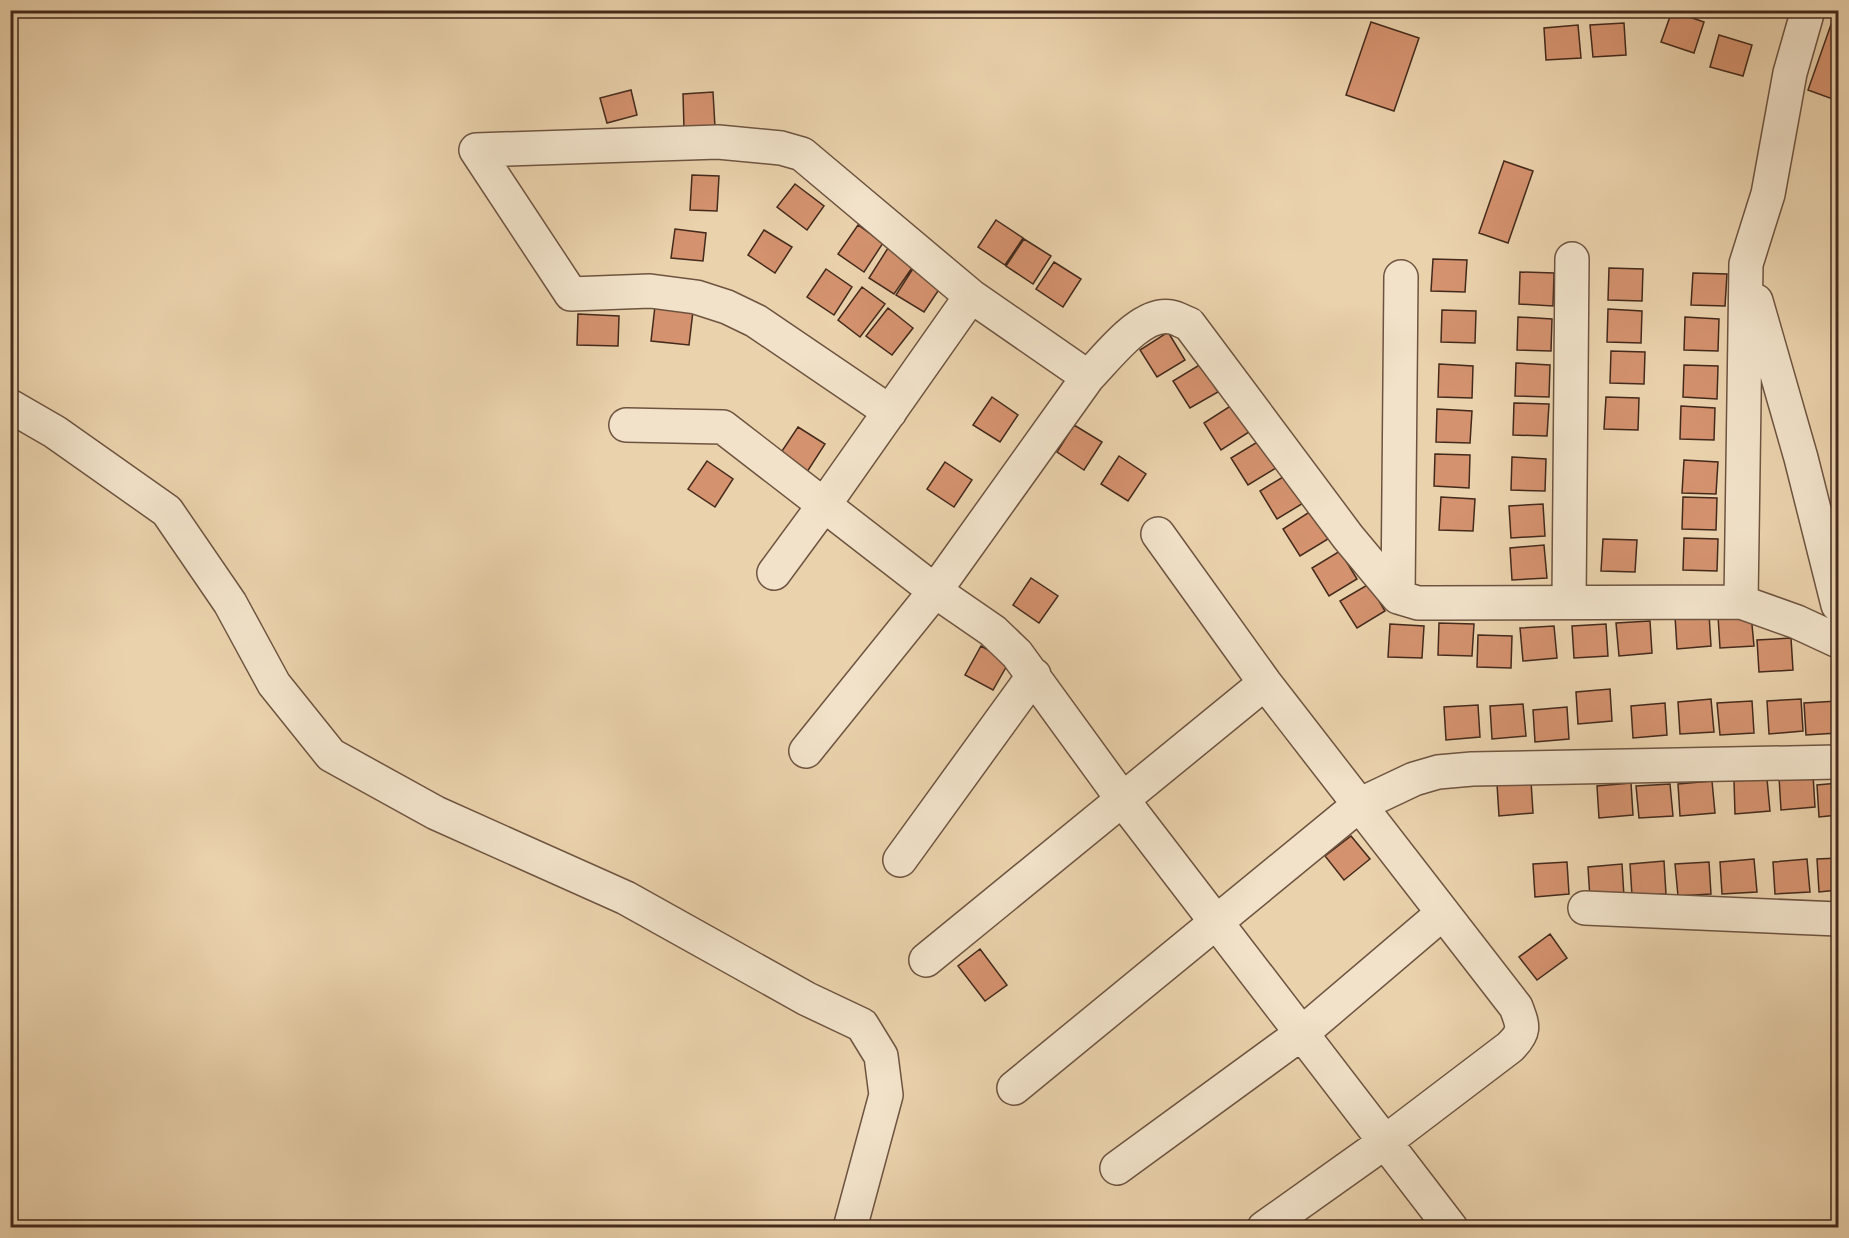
<svg xmlns="http://www.w3.org/2000/svg" width="1849" height="1238" viewBox="0 0 1849 1238" font-family="'Libre Bodoni',serif">
  <style>
    .building { fill: #d4926e; stroke: #442a1c; stroke-width: 1.5 }
    .lines { fill: none; stroke-linecap: round; stroke-linejoin: round }
    .street-casing { stroke: #6e5440; stroke-width: 36 }
    .street { stroke: #f1e2c9; stroke-width: 33 }
  </style>
  <rect width="100%" height="100%" fill="#ead2ac"/>
  <filter id="stains"><feTurbulence type="fractalNoise" baseFrequency=".00333" numOctaves="4"/><feColorMatrix values="0 0 0 0 .2 0 0 0 0 .09 0 0 0 0 .02 0 0 0 .5 -.17"/></filter>
  <radialGradient id="worn" r=".72"><stop offset=".6" stop-color="#630" stop-opacity="0"/><stop offset="1" stop-color="#630" stop-opacity=".3"/></radialGradient>
  <path class="building" d="M1672 11 1704 22 1694 53 1661 42Z
    M1834 16 1838 18V101L1808 90Z
    M1371 22 1419 38 1394 111 1346 95Z
    M1624 23 1626 55 1593 57 1590 25Z
    M1578 25 1581 58 1546 60 1544 28Z
    M1719 35 1752 45 1743 76 1710 67Z
    M631 90 637 115 607 123 600 98Z
    M713 92 715 127 684 129 683 94Z
    M1504 161 1533 171 1508 243 1479 233Z
    M692 175 719 176 717 211 690 210Z
    M795 184 824 206 807 230 777 207Z
    M996 220 1023 238 1005 265 978 247Z
    M858 225 883 243 864 272 838 254Z
    M675 229 706 233 703 261 671 258Z
    M764 230 792 247 775 273 748 255Z
    M1024 239 1051 256 1033 284 1006 266Z
    M888 248 914 265 894 294 869 278Z
    M1433 259 1467 260 1465 292 1431 291Z
    M1054 262 1081 279 1063 307 1036 289Z
    M914 267 942 285 924 312 896 295Z
    M1609 268 1643 269 1642 301 1608 300Z
    M826 269 852 287 834 315 807 297Z
    M1520 272 1554 273 1553 306 1519 304Z
    M1693 273 1727 274 1725 306 1691 305Z
    M862 287 885 304 860 337 838 320Z
    M655 306 693 311 689 345 651 341Z
    M888 308 913 328 892 355 866 336Z
    M1608 309 1642 311 1641 343 1607 342Z
    M1442 310 1476 311 1475 343 1441 342Z
    M578 314 619 316 618 346 577 345Z
    M1518 317 1552 319 1551 351 1517 350Z
    M1685 317 1719 319 1718 351 1684 350Z
    M1168 332 1185 360 1157 377 1140 350Z
    M1611 351 1645 352 1644 384 1610 383Z
    M1516 363 1550 365 1549 397 1515 396Z
    M1201 364 1218 392 1190 408 1173 381Z
    M1439 364 1473 366 1472 398 1438 397Z
    M1684 365 1718 366 1717 399 1683 397Z
    M992 397 1018 415 1000 442 973 425Z
    M1606 397 1639 398 1638 430 1604 429Z
    M1514 403 1549 404 1547 436 1513 435Z
    M1232 405 1249 432 1221 450 1204 423Z
    M1681 406 1715 408 1714 440 1680 439Z
    M1437 409 1472 411 1470 443 1436 442Z
    M1074 425 1102 442 1084 470 1057 452Z
    M798 427 825 444 807 472 780 454Z
    M1259 441 1276 468 1248 485 1231 458Z
    M1435 454 1470 455 1469 488 1434 486Z
    M1119 456 1146 474 1128 501 1101 484Z
    M1512 457 1546 459 1545 491 1511 490Z
    M1684 460 1718 462 1716 494 1682 493Z
    M707 461 733 479 715 507 688 489Z
    M945 462 972 480 954 507 927 489Z
    M1288 474 1305 502 1277 519 1260 491Z
    M1441 497 1475 499 1473 531 1439 530Z
    M1683 497 1717 498 1716 530 1682 529Z
    M1543 504 1545 536 1511 538 1509 506Z
    M1311 511 1328 539 1300 556 1283 529Z
    M1684 538 1718 539 1717 571 1683 570Z
    M1603 539 1637 540 1635 572 1601 571Z
    M1544 545 1547 578 1512 580 1510 548Z
    M1340 551 1357 579 1329 596 1312 568Z
    M1031 578 1058 596 1039 623 1013 605Z
    M1369 584 1385 611 1357 628 1340 601Z
    M1709 614 1711 646 1677 649 1675 616Z
    M1751 614 1754 646 1720 648 1718 616Z
    M1650 621 1652 653 1619 656 1616 623Z
    M1439 623 1474 624 1472 656 1438 655Z
    M1390 624 1424 626 1422 658 1388 657Z
    M1606 624 1608 656 1574 658 1572 626Z
    M1554 626 1557 658 1523 661 1520 628Z
    M1478 635 1512 636 1511 668 1477 667Z
    M1791 638 1793 670 1759 672 1757 640Z
    M981 646 1009 662 993 690 965 675Z
    M1610 689 1612 721 1578 724 1576 692Z
    M1711 699 1714 732 1680 734 1678 702Z
    M1801 699 1803 731 1769 734 1767 701Z
    M1752 701 1754 733 1720 735 1717 703Z
    M1838 701V733L1806 735 1804 703Z
    M1665 703 1667 735 1633 738 1631 706Z
    M1523 704 1526 736 1492 739 1490 706Z
    M1478 705 1480 737 1446 740 1444 707Z
    M1567 707 1569 739 1535 742 1533 710Z
    M1813 775 1815 807 1781 810 1779 777Z
    M1767 779 1770 811 1735 814 1734 781Z
    M1531 781 1533 813 1499 816 1497 784Z
    M1712 781 1715 813 1680 816 1678 784Z
    M1631 783 1633 815 1599 818 1597 786Z
    M1838 783V815L1819 817 1817 785Z
    M1670 784 1673 816 1639 818 1636 786Z
    M1351 836 1370 859 1344 880 1325 856Z
    M1838 858V890L1819 892 1817 859Z
    M1754 859 1757 892 1722 894 1720 862Z
    M1807 859 1810 892 1775 894 1773 862Z
    M1664 861 1666 894 1632 896 1630 864Z
    M1567 862 1569 894 1535 897 1533 864Z
    M1709 862 1711 894 1678 896 1675 864Z
    M1622 864 1624 897 1590 899 1588 867Z
    M1550 934 1567 958 1537 980 1519 957Z
    M980 949 1007 985 985 1001 958 966Z"/>
  <g class="lines">
    <defs>
      <path id="street" d="M476 150 718 142 781 148 802 154 971 296 824 505 935 591 993 631 1017 654 1134 815 1451 1228
        M476 150 571 294 650 291 696 297 727 307 756 321 890 412
        M1756 301 1801 458 1838 605
        M1088 377C1107 358 1141 311 1171 317 1177 318 1183 322 1189 324L1348 537 1398 597 1418 603H1432L1741 602 1797 622 1838 641
        M10 406 55 432 167 511 230 603 274 684 331 755 436 813 626 898 807 999 862 1025 881 1056 886 1095 850 1228
        M626 425 723 427 824 505 774 573
        M1158 534 1265 683 1516 1007C1523 1026 1526 1031 1510 1047L1385 1142 1264 1228
        M1398 597 1401 277
        M1569 601 1572 259
        M1741 602 1746 264 1768 194 1790 73 1808 10
        M806 751 935 591 1088 377 971 296
        M900 860 1034 675
        M1585 908 1838 919
        M926 960 1265 683
        M1014 1088 1359 805 1414 779 1438 772 1472 769 1838 762
        M1117 1168 1302 1033 1443 913"/>
    </defs>
    <use href="#street" class="street-casing"/>
    <use href="#street" class="street"/>
  </g>
  <rect width="1849" height="1238" fill="none" stroke="#ead2ac" stroke-width="36"/>
  <rect x="12" y="12" width="1825" height="1214" fill="none" stroke="#442a1c" stroke-width="3"/>
  <rect x="18" y="18" width="1813" height="1202" fill="none" stroke="#442a1c" stroke-width="1.5"/>
  <rect width="100%" height="100%" filter="url(#stains)"/>
  <rect width="100%" height="100%" fill="url(#worn)"/>
</svg>
